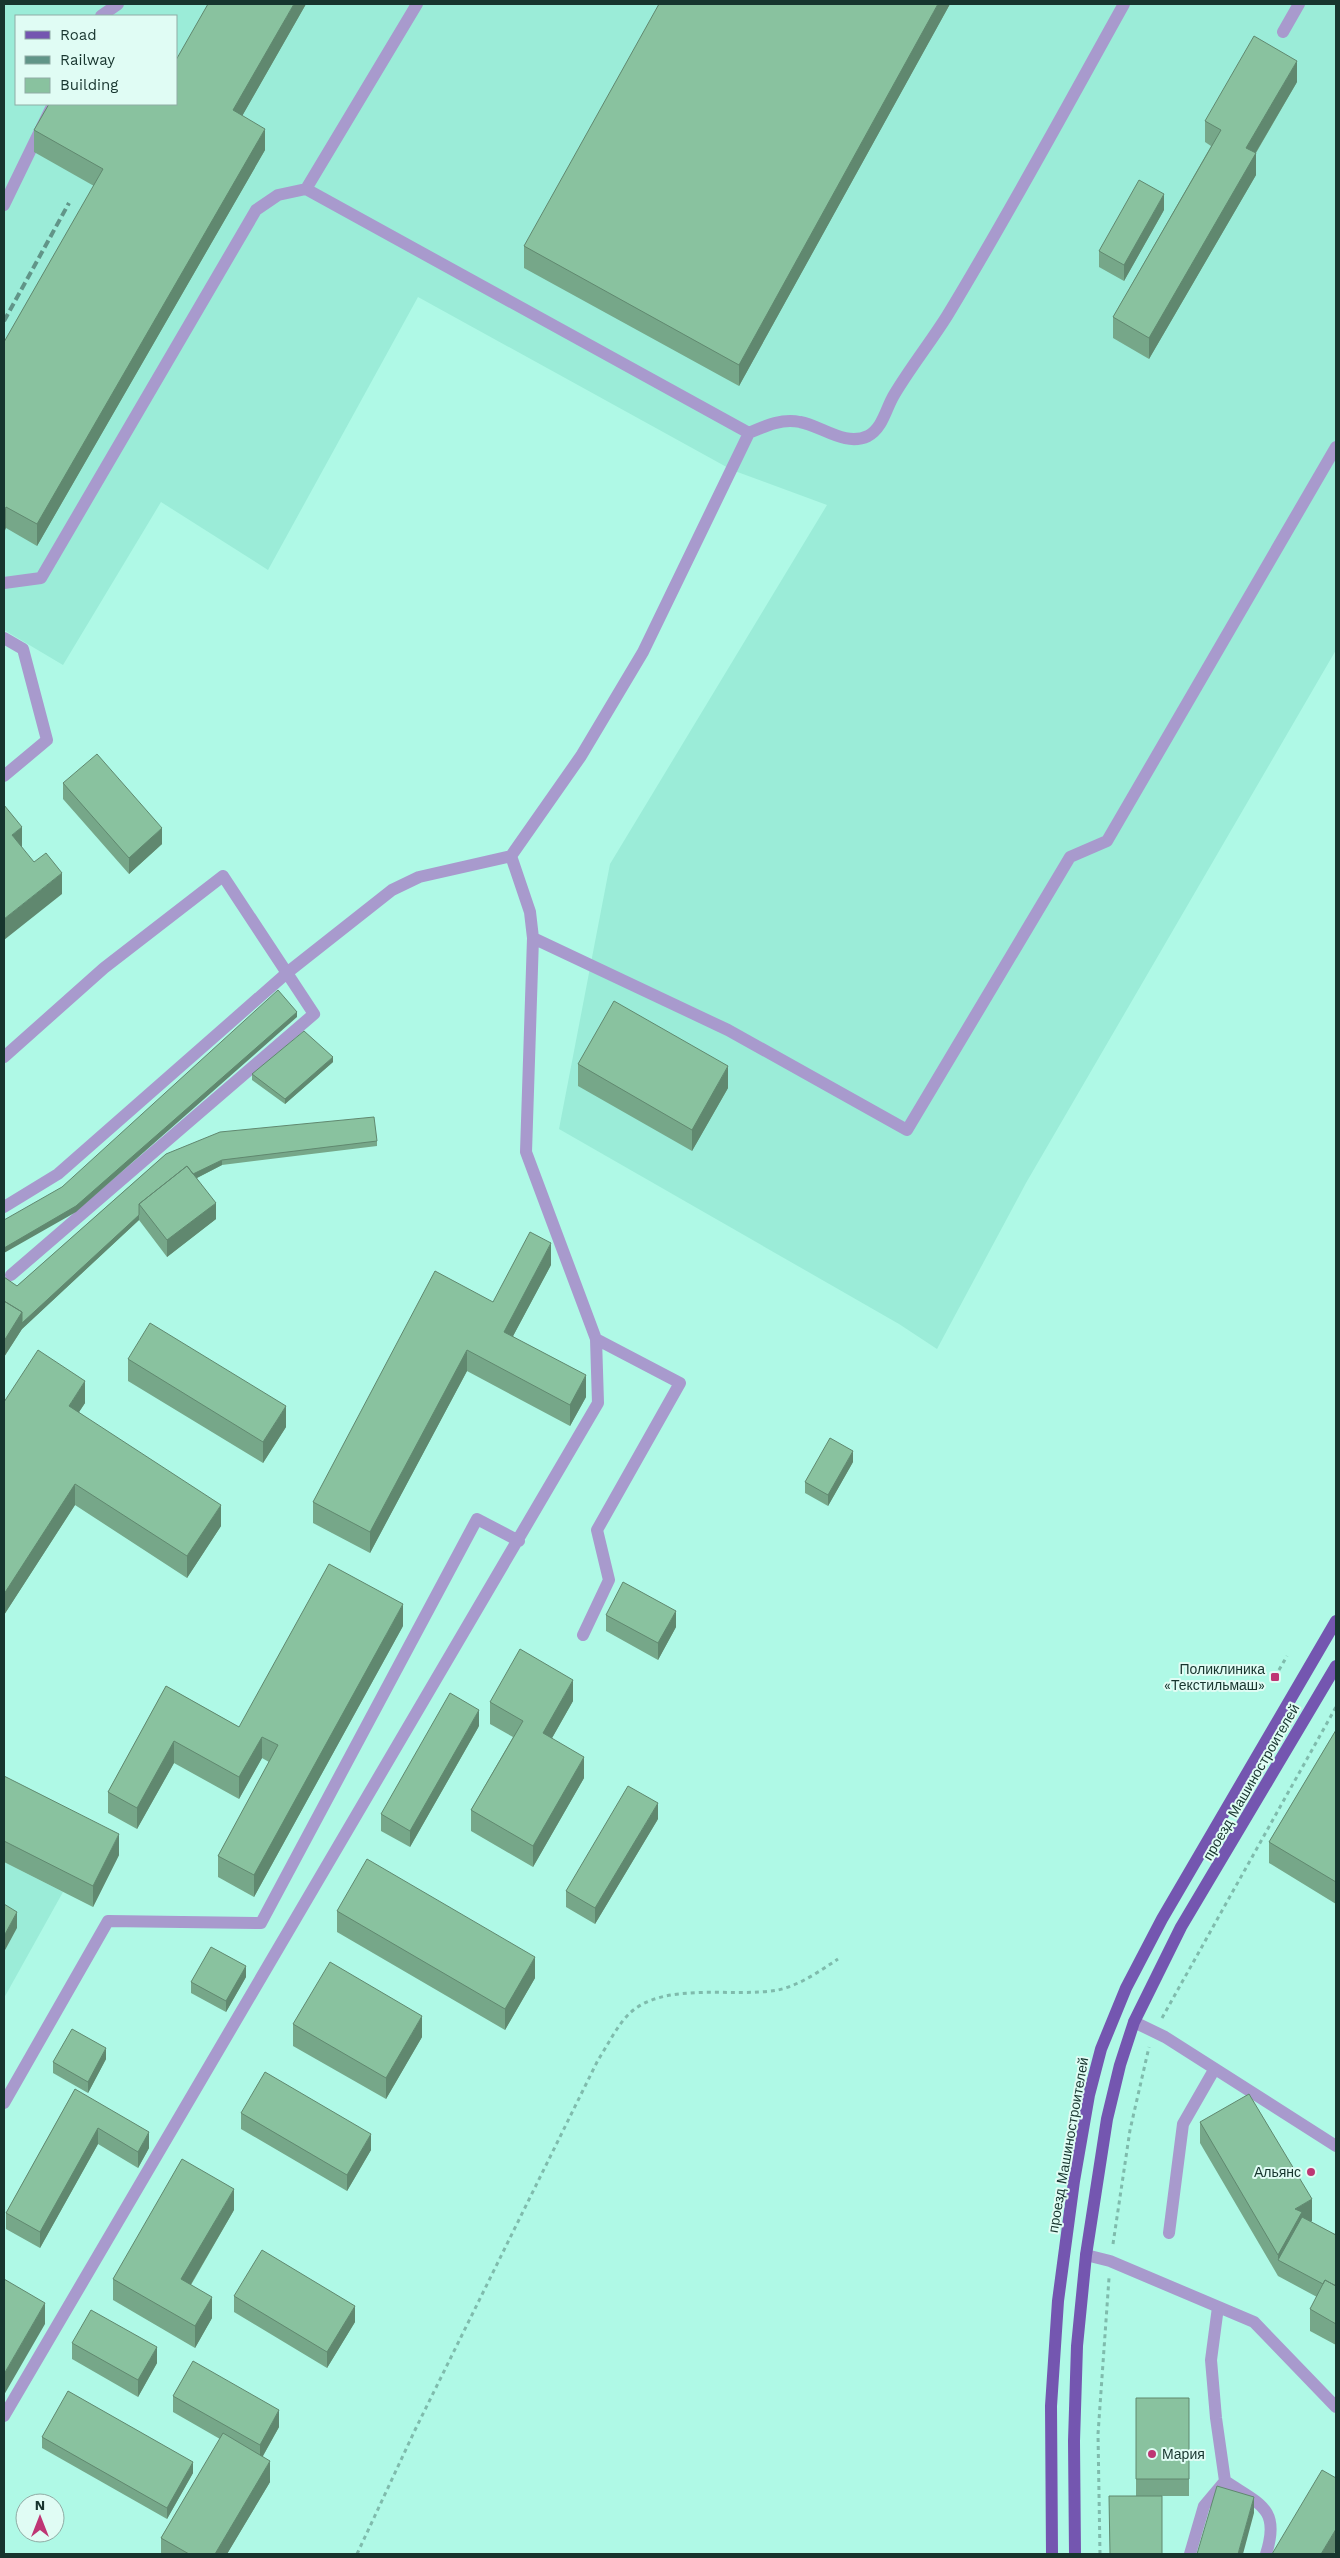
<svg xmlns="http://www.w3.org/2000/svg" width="1340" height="2558" viewBox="0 0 1340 2558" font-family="'Work Sans',sans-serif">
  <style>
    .built { fill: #9becd8; fill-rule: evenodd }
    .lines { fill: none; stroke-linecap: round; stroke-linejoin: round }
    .path { stroke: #7fbbac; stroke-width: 3; stroke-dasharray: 4 4; stroke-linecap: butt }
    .minor { stroke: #a89acd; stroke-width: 12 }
    .major { stroke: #7456b0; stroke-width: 12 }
    .rail { stroke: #619588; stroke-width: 4; stroke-dasharray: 8 4; stroke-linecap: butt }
    .wall { fill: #76a789 }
    .shaded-wall { fill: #60886f }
    .building { fill: #89c29f; stroke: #60886f }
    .poi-dot { fill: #be3674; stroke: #e0fcf4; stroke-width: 2 }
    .labels { text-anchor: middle; stroke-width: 4; stroke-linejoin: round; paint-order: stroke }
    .poi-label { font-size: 14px; fill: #17352e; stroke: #e0fcf4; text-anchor: end }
    .street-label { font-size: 14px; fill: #17352e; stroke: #e0fcf4 }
  </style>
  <rect width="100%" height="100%" fill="#aff9e6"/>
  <path class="built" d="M4 4H1336V650L1026 1183 937 1349 899 1324 559 1129 610 864 827 505 732 470 418 297 268 570 161 502 63 665 4 630ZM16 16H176V104H16Z
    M4 1862 63 1892 4 1998Z"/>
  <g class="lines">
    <path class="path" d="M1275 1677 1287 1656
      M1162 2018 1336 1707
      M1113 2244 1130 2130 1149 2047
      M357 2554 415 2430 598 2060C608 2045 617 2025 630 2013 664 1981 734 1998 778 1990 800 1985 820 1971 838 1959
      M1100 2554 1098 2434 1109 2278"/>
    <path class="minor" d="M101 16 118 4
      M1283 32 1299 4
      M306 189 417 4
      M4 205 53 104
      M4 583 41 578 256 210 278 195 306 189 749 433
      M4 638 23 649 47 740 4 776
      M533 938 728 1030 907 1130 1070 857 1107 841 1336 447
      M4 1057 104 968 223 876 314 1014 11 1275
      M4 1207 58 1174 288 972 392 890 419 877 511 856 581 756 643 652 749 433C765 426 782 418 800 422 822 426 845 447 868 436 883 428 886 408 894 395 910 368 930 343 947 316 1009 214 1066 108 1124 4
      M583 1635 609 1580 597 1530 680 1383 596 1339
      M1134 2022 1165 2037 1336 2146
      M4 2103 108 1921 261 1923 477 1519 519 1541
      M1169 2233 1183 2124 1214 2070
      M1086 2255 1110 2261 1254 2322 1336 2407
      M4 2416 598 1403 596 1339 526 1152 533 938 530 912 511 856
      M1225 2481C1259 2504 1281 2508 1266 2554
      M1190 2554 1204 2506 1225 2481 1216 2418 1211 2360 1218 2307"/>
    <path class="major" d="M1052 2554 1051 2406 1058 2301 1074 2181 1089 2095 1101 2049 1126 1988 1162 1919 1336 1621
      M1075 2554 1074 2441 1077 2346 1086 2255 1107 2119 1120 2065 1134 2022 1181 1927 1336 1666"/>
    <path class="rail" d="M4 321 69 203"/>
  </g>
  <path class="wall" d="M306 4 242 116 265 150 37 546 6 528 4 342 94 186 34 152V130L176 104Z
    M950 4 739 386 524 268V246Z
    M1297 82 1256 153V175L1149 359 1113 338V317L1211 146 1205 142V121Z
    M1164 210 1124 281 1099 267V251Z
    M63 783 162 844 129 874 63 799Z
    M333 1062 285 1104 252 1080V1074Z
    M578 1064 728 1088 692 1151 578 1086Z
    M377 1141V1146L222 1165 197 1178 216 1219 167 1257 139 1220 22 1329 4 1357V1277L17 1286 166 1154Z
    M551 1265 513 1336 586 1397 570 1426 467 1371 370 1553 313 1523V1502L493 1302Z
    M128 1359 286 1427 263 1463 128 1381Z
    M4 1402 85 1403 79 1412 221 1526 187 1578 75 1505 4 1615Z
    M853 1462 828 1506 805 1493V1482Z
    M606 1615 676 1627 658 1660 606 1631Z
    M403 1626 254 1897 218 1877V1856L269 1762 262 1758 239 1799 174 1763 137 1829 108 1813V1792L166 1686 239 1727Z
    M573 1701 552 1738 584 1778 533 1867 471 1831V1810L513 1737 490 1724V1702Z
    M479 1726 410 1847 381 1831V1814Z
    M1336 1730V1904L1269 1863V1842Z
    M4 1776 119 1855 93 1907 4 1862Z
    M658 1819 595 1924 566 1907V1891Z
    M337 1911 535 1978 505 2030 337 1932Z
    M246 1977 226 2012 191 1993V1982Z
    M293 2024 422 2037 386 2099 293 2046Z
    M106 2059 88 2093 53 2073V2062Z
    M75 2089 149 2148 138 2168 98 2144 40 2248 6 2229V2213Z
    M241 2113 371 2150 347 2191 241 2129Z
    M1200 2122 1312 2221 1310 2222 1336 2235V2345L1310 2331V2309L1317 2297 1278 2276 1200 2143Z
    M234 2210 191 2285 212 2318 195 2348 113 2300V2279Z
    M234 2296 355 2322 327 2368 234 2312Z
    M72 2343 157 2363 138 2397 72 2359Z
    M173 2396 279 2427 263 2456 270 2482 227 2554H161V2538L220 2439 173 2412Z
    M1136 2398H1189V2496H1136Z
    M42 2437 193 2473 167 2519 42 2448Z"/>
  <path class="shaded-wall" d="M294 4H306L233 132V110Z
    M938 4H950L739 386V365Z
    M1297 61V82L1246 169V148Z
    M265 129V150L37 546V524Z
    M1256 153V175L1149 359V338Z
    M1164 194V210L1124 281V265Z
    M6 507V528L4 533V511Z
    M22 827V849L12 835Z
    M162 828V844L129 874V858Z
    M62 873V894L4 940V919Z
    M297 1012V1017L76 1212 4 1253V1248Z
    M333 1057V1062L285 1104V1099Z
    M728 1066V1088L692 1151V1130Z
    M222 1160V1165L187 1183V1177Z
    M216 1203V1219L167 1257V1240Z
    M139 1215V1220L22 1329 4 1357V1341L22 1312Z
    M551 1243V1265L504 1353V1332Z
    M467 1350V1371L370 1553V1532Z
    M586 1375V1397L570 1426V1405Z
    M85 1381V1403L69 1427V1406Z
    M286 1406V1427L263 1463V1442Z
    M853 1451V1462L828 1506V1495Z
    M75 1484V1505L4 1615V1594Z
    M221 1505V1526L187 1578V1556Z
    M403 1604V1626L254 1897V1875Z
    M676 1611V1627L658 1660V1643Z
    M573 1680V1701L543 1754V1733Z
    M479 1710V1726L410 1847V1831Z
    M262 1737V1758L239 1799V1777Z
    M174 1741V1763L137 1829V1808Z
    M584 1757V1778L533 1867V1846Z
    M658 1803V1819L595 1924V1908Z
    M119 1834V1855L93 1907V1886Z
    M17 1912V1928L4 1952V1936Z
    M535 1957V1978L505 2030V2009Z
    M246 1966V1977L226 2012V2001Z
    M422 2016V2037L386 2099V2078Z
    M106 2048V2059L88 2093V2082Z
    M98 2128V2144L40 2248V2232Z
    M149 2132V2148L138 2168V2152Z
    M371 2134V2150L347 2191V2175Z
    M234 2189V2210L181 2301V2279Z
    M1312 2199V2221L1302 2226 1278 2260V2255L1295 2209Z
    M212 2297V2318L195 2348V2326Z
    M45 2303V2324L4 2395V2374Z
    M355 2306V2322L327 2368V2352Z
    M157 2347V2363L138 2397V2380Z
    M279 2410V2427L260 2461V2445Z
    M270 2461V2482L227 2554H215Z
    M193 2462V2473L167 2519V2508Z
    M1254 2497V2513L1243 2554H1238Z
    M1336 2529V2550L1334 2554H1321Z"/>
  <path class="building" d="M208 4H294L233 110 265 129 37 524 6 507 4 511V342L103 169 34 130 49 104H176V60Z
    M659 4H938L739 365 524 246Z
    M1254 36 1297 61 1246 148 1256 153 1149 338 1113 317 1221 130 1205 121Z
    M1139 180 1164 194 1124 265 1099 251Z
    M97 754 162 828 129 858 63 783Z
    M4 805 22 827 12 835 34 862 46 853 62 873 4 919Z
    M278 990 297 1012 76 1206 4 1248V1220L62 1187Z
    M614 1001 728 1066 692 1130 578 1064Z
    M304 1031 333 1057 285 1099 252 1074Z
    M374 1117 377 1141 222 1160 193 1174 187 1166 139 1204V1215L22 1323V1312L4 1301V1277L17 1286 166 1154 220 1132Z
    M187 1166 216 1203 167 1240 139 1204Z
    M530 1232 551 1243 504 1332 586 1375 570 1405 467 1350 370 1532 313 1502 435 1271 493 1302Z
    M4 1301 22 1312 4 1341Z
    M150 1323 286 1406 263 1442 128 1359Z
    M38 1350 85 1381 69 1406 221 1505 187 1556 75 1484 4 1594V1402Z
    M830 1438 853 1451 828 1495 805 1482Z
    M329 1564 403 1604 254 1875 218 1856 278 1745 262 1737 239 1777 174 1741 137 1808 108 1792 166 1686 239 1727Z
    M623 1582 676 1611 658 1643 606 1615Z
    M520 1649 573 1680 543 1733 584 1757 533 1846 471 1810 523 1721 490 1702Z
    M450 1693 479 1710 410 1831 381 1814Z
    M1336 1730V1882L1269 1842Z
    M4 1776 119 1834 93 1886 4 1841Z
    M628 1786 658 1803 595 1908 566 1891Z
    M367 1859 535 1957 505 2009 337 1911Z
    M4 1904 17 1912 4 1936Z
    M211 1947 246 1966 226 2001 191 1982Z
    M330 1962 422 2016 386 2078 293 2024Z
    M72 2029 106 2048 88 2082 53 2062Z
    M265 2072 371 2134 347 2175 241 2113Z
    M75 2089 149 2132 138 2152 98 2128 40 2232 6 2213Z
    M1249 2094 1312 2199 1295 2209 1302 2212 1278 2255 1200 2122Z
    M182 2159 234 2189 181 2279 212 2297 195 2326 113 2279Z
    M1302 2217 1336 2235V2286L1325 2280 1323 2284 1278 2260Z
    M262 2250 355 2306 327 2352 234 2296Z
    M4 2279 45 2303 4 2374Z
    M1325 2280 1336 2286V2324L1310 2309Z
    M91 2310 157 2347 138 2380 72 2343Z
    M193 2361 279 2410 260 2445 173 2396Z
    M68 2391 193 2462 167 2508 42 2437Z
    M1136 2398H1189V2479H1136Z
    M223 2433 270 2461 215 2554H189L161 2538Z
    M1322 2470 1336 2478V2529L1321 2554H1272Z
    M1217 2486 1254 2497 1238 2554H1197Z
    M1109 2496H1162V2554H1110Z"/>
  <g class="poi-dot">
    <rect x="1270" y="1672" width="10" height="10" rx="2.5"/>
    <circle cx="1311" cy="2172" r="5"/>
    <circle cx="1152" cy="2454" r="5"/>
  </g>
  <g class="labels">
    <g class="poi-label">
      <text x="1265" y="1674">Поликлиника<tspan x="1265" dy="16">«Текстильмаш»</tspan></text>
      <text x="1301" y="2177">Альянс</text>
      <text x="1162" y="2459" text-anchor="start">Мария</text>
    </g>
    <g class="street-label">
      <text transform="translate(1251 1782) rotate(-60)" y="5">проезд Машиностроителей</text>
      <text transform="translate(1068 2145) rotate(-80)" y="5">проезд Машиностроителей</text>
    </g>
  </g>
  <rect width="1340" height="2558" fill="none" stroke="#17352e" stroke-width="10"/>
  <rect x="15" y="15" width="162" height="90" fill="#e0fcf4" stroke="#90aca5"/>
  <rect x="25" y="31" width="25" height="8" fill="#7456b0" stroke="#90aca5"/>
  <text x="60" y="40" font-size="15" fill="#17352e">Road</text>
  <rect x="25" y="56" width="25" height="8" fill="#619588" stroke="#90aca5"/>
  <text x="60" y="65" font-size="15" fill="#17352e">Railway</text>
  <rect x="25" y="78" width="25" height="15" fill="#89c29f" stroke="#90aca5"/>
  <text x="60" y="90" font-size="15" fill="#17352e">Building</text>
  <g transform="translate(40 2518)"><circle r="24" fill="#e0fcf4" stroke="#90aca5"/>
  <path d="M0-4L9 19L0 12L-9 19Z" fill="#be3674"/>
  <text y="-8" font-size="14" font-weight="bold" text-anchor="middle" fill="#17352e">N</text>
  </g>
</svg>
